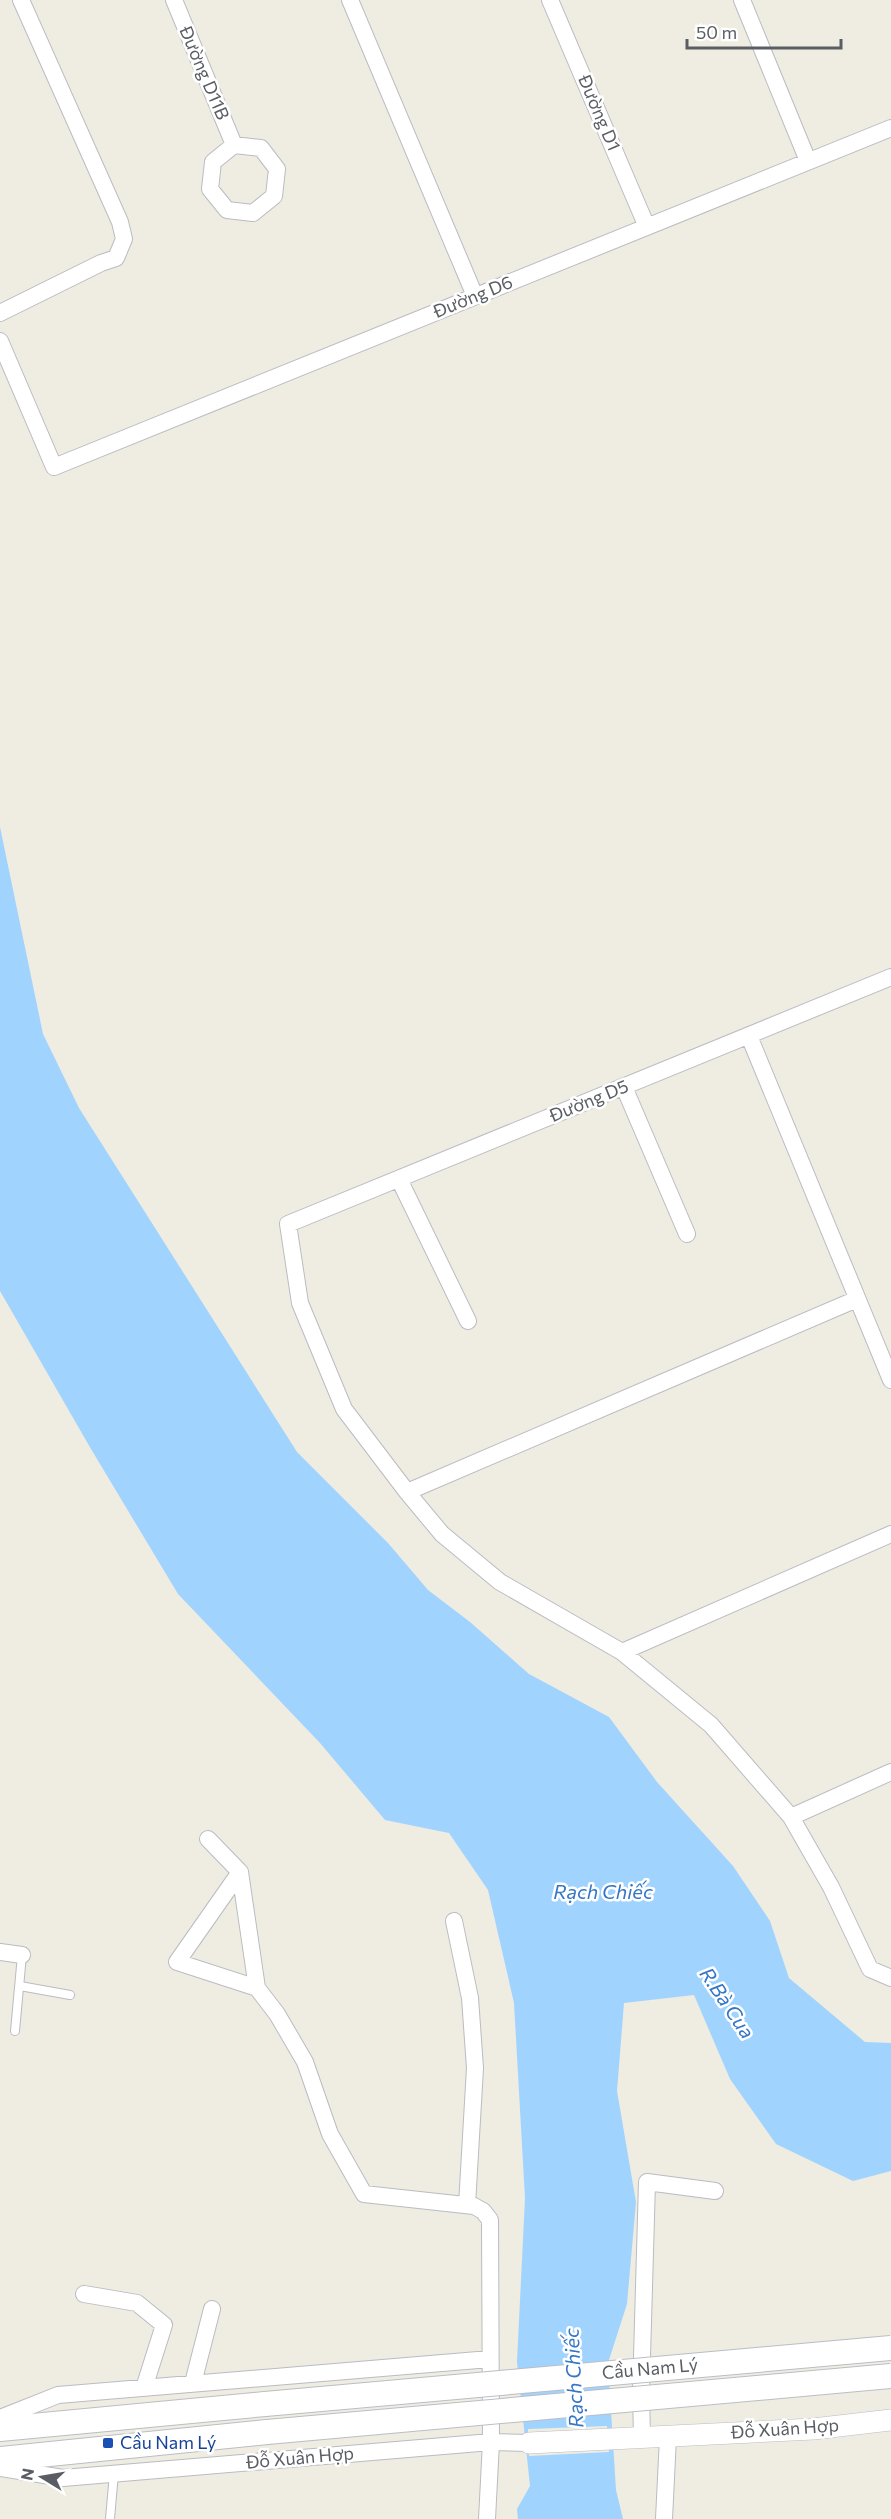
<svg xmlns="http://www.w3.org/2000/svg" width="891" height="2519" viewBox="0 0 891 2519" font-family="Commissioner,sans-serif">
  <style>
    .water { fill: #a1d3ff }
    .pier { fill: #efece1 }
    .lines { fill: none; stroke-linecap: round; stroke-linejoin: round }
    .service-casing { stroke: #babcc2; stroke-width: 10 }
    .minor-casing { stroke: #babcc2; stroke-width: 18 }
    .tertiary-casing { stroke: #babcc2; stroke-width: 22 }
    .secondary-casing { stroke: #babec5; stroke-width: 26 }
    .service { stroke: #fff; stroke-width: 8 }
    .minor { stroke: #fff; stroke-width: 16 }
    .tertiary { stroke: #fff; stroke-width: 21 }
    .secondary { stroke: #fff; stroke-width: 24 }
    .secondary-bridge-casing { stroke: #babec5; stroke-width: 26; stroke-linecap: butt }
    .secondary-bridge { stroke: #fff; stroke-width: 24 }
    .transit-dot { fill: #1a4fb4; stroke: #fff; stroke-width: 2 }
    .labels { text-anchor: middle; stroke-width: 5; stroke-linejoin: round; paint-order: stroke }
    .street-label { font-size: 18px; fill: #5a5e64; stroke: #fff }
    .transit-label { font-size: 18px; fill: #164399; stroke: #fff; text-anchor: start }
    .water-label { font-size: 20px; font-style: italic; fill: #3577c6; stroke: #fff }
  </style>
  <rect width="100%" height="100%" fill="#efece1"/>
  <path class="water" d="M0 827 43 1034 79 1108 297 1452 388 1543 428 1590 470 1622 529 1674 609 1717 657 1782 733 1866 770 1921 789 1978 865 2042 891 2043V2171L853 2181 776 2144 730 2079 694 1995 624 2003 617 2091 636 2202 627 2304 608 2363 616 2490 623 2519H518L517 2509 530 2486 517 2362 525 2198 514 2003 488 1890 449 1833 385 1820 320 1743 178 1594 91 1449 0 1291Z"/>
  <path class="pier" d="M607 2426 609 2452 529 2456 528 2429Z"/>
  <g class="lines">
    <defs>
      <path id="service" d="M20 1986 70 1995
        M15 2031 22 1955
        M110 2519 114 2473"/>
      <path id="minor" d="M174 0 234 145
        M350 0 475 296
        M550 0 647 227
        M742 0 808 161
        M234 145 261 148 277 169 274 196 253 213 227 210 210 189 213 162Z
        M0 313 101 263 116 258 124 239 120 222 21 0
        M0 341 54 467 891 128
        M891 977 288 1224 300 1303 344 1409 407 1492 442 1534 500 1582 622 1652 711 1725 791 1817 831 1887 870 1969 891 1978
        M749 1036 891 1380
        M624 1087 687 1234
        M399 1179 468 1321
        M407 1492 857 1299
        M622 1652 891 1534
        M791 1817 891 1772
        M208 1839 240 1872 257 1988
        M240 1872 177 1962 257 1988 277 2014 305 2062 330 2134 364 2194 474 2206 483 2211 490 2220 491 2442 487 2519
        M454 1921 470 1998 475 2068 467 2205
        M0 1952 22 1955
        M84 2294 137 2303 164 2325 144 2388
        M193 2383 212 2309
        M0 2418 58 2395 490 2359
        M642 2437 641 2392 647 2182 715 2191
        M0 2468 63 2478 491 2442 529 2443
        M664 2519 668 2437"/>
      <path id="tertiary" d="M529 2443 813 2429 891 2420"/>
      <path id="secondary" d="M0 2429 265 2404
        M0 2459 267 2432"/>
    </defs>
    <use href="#service" class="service-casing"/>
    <use href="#minor" class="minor-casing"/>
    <use href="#tertiary" class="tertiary-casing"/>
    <use href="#secondary" class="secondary-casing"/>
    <use href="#service" class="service"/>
    <use href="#minor" class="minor"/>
    <use href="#tertiary" class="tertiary"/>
    <use href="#secondary" class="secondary"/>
    <defs>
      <path id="secondary-bridge" d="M265 2404 891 2348
        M267 2432 891 2376"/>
    </defs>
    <use href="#secondary-bridge" class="secondary-bridge-casing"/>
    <use href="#secondary-bridge" class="secondary-bridge"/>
  </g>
  <rect class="transit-dot" x="102" y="2437" width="12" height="12" rx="3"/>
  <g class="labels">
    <g class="street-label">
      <text transform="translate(204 73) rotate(67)" y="6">Đường D11B</text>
      <text transform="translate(599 113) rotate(67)" y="6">Đường D1</text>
      <text transform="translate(473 297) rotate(-22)" y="6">Đường D6</text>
      <text transform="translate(589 1101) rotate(-22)" y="6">Đường D5</text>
      <text transform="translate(650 2369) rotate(-5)" y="6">Cầu Nam Lý</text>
      <text transform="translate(785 2429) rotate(-4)" y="6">Đỗ Xuân Hợp</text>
      <text transform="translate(300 2458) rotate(-5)" y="6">Đỗ Xuân Hợp</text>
    </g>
    <g class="transit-label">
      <text x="120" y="2449">Cầu Nam Lý</text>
    </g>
    <g class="water-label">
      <text x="603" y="1899">Rạch Chiếc</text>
      <text transform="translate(727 2003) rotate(56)" y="7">R.Bà Cua</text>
      <text transform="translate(574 2378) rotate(-93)" y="7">Rạch Chiếc</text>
    </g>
  </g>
  <g transform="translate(42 2477) rotate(281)" stroke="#ffffff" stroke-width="4.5" paint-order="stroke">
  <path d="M0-4.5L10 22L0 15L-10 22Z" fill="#5a5e64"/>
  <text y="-9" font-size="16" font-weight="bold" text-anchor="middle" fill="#5a5e64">N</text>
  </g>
  <path d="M687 39v9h154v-9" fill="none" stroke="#5a5e64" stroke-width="3"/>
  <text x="696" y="39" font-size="18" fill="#5a5e64" stroke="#ffffff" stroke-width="4.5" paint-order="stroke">50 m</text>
</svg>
